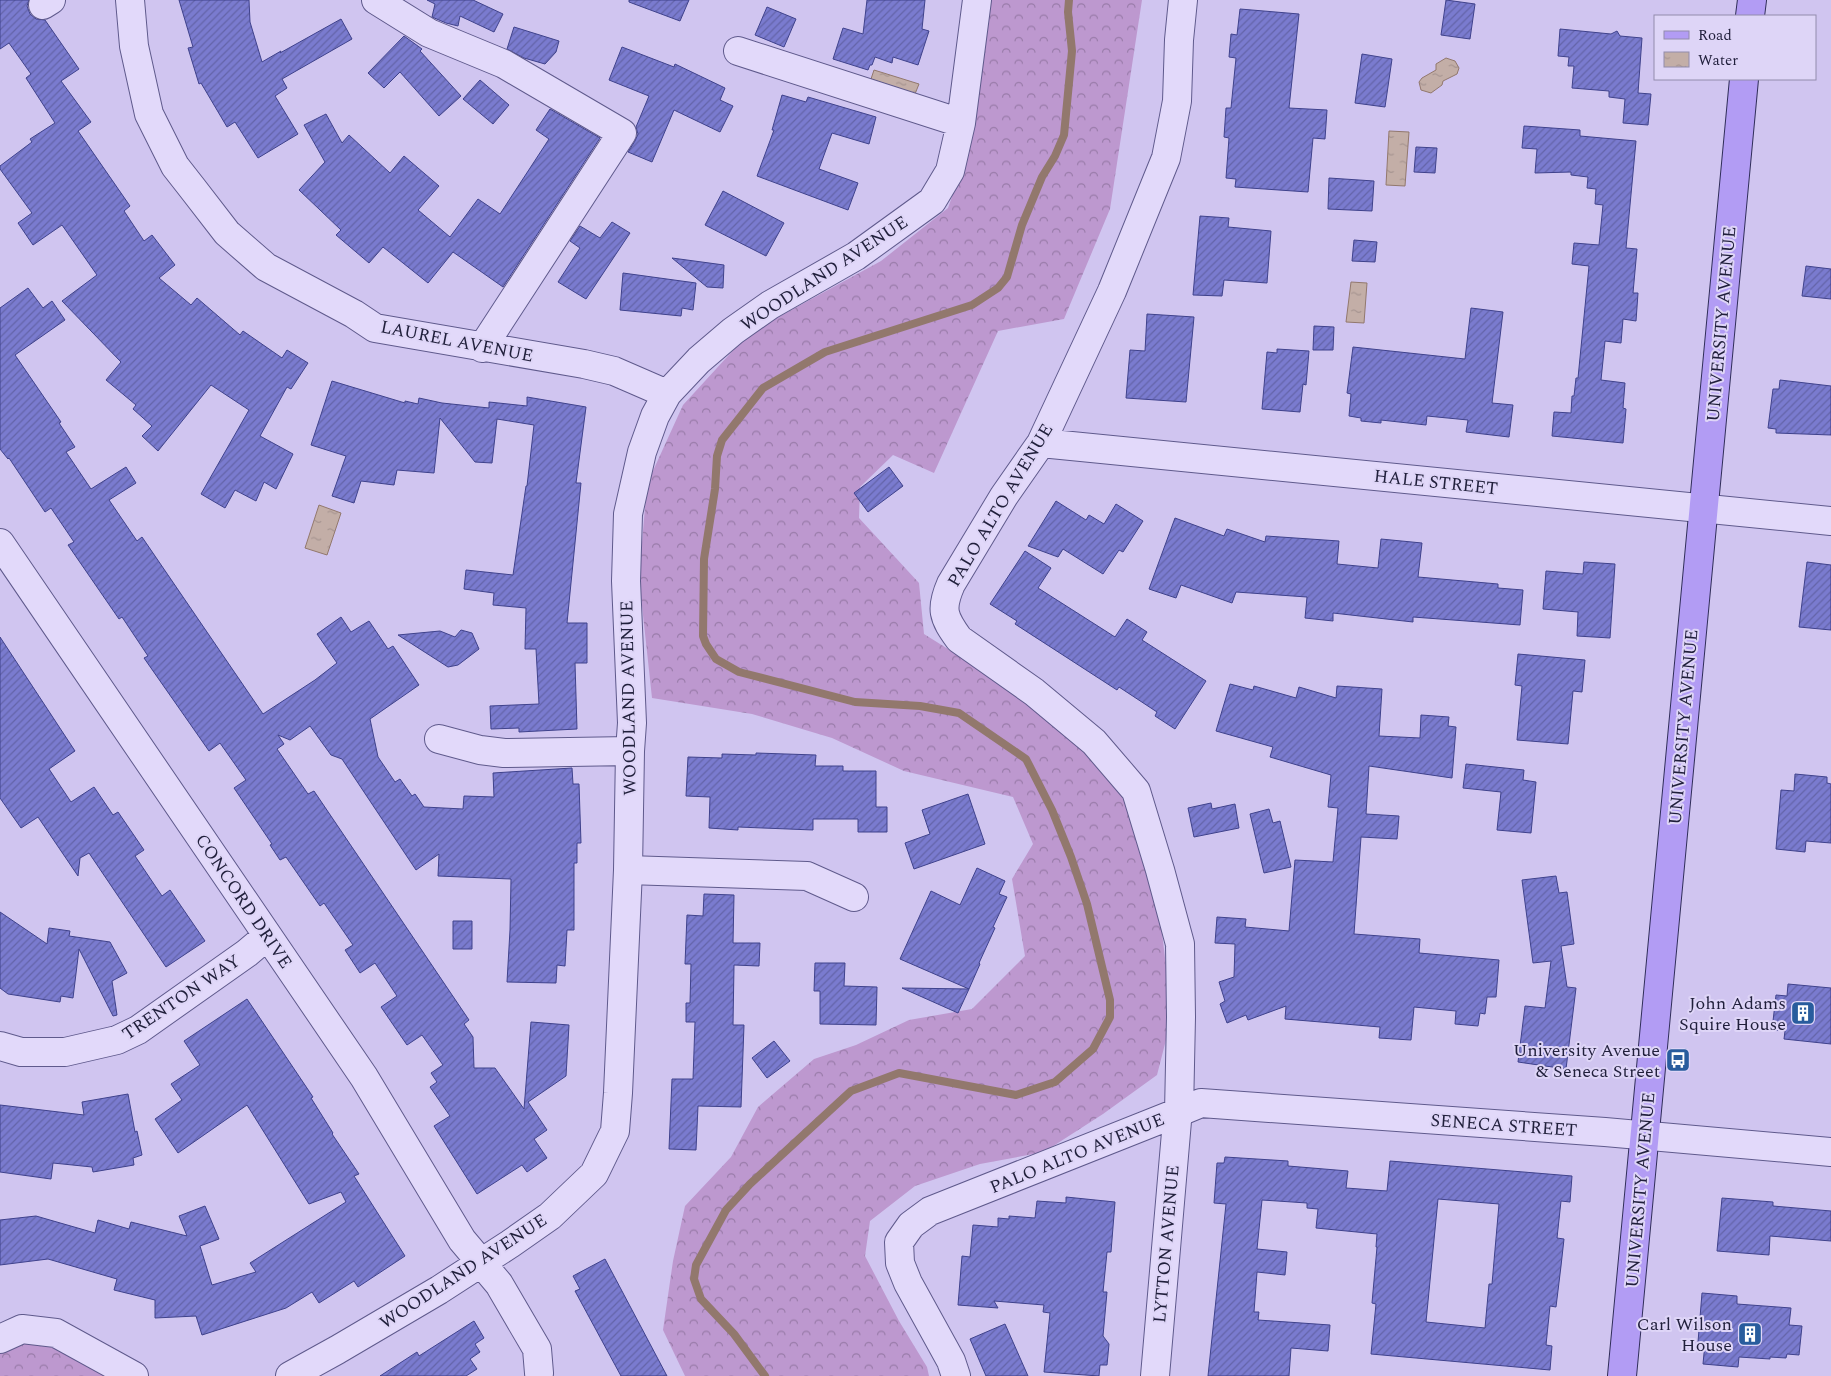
<svg xmlns="http://www.w3.org/2000/svg" width="1831" height="1376" viewBox="0 0 1831 1376" font-family="Spectral,serif">
  <style>
    .forest { fill: url(#forest-crowns) }
    .water { fill: url(#water-ripples); stroke: #92786d }
    .lines { fill: none; stroke-linecap: round; stroke-linejoin: round }
    .stream { stroke: #92786d; stroke-width: 8 }
    .building { fill: url(#building-hatch); stroke: #3f428c; fill-rule: evenodd }
    .minor-casing { stroke: #5f5a8c; stroke-width: 30 }
    .major-casing { stroke: #302e59; stroke-width: 30 }
    .minor { stroke: #e2d9fa; stroke-width: 28 }
    .major { stroke: #b29cf4; stroke-width: 28 }
    .labels { text-anchor: middle; stroke-width: 4; stroke-linejoin: round; paint-order: stroke }
    .street-label { font-size: 18px; fill: #201f3b; stroke: #ded5f7 }
    .poi-label { font-size: 18px; fill: #201f3b; stroke: #ded5f7; text-anchor: end }
  </style>
  <defs>
    <pattern id="forest-crowns" width="20" height="18" patternUnits="userSpaceOnUse" patternTransform="scale(1.25)"><rect width="20" height="18" fill="#bd98cf"/><path d="M2 6a3 3 0 1 1 6 0M12 15a3 3 0 1 1 6 0" fill="none" stroke="#997ba9"/></pattern>
    <pattern id="water-ripples" width="26" height="14" patternUnits="userSpaceOnUse" patternTransform="scale(1.25)"><rect width="26" height="14" fill="#c3aea7"/><path d="M2 4q2-2 4 0t4 0M15 11q2-2 4 0t4 0" fill="none" stroke="#a79591"/></pattern>
    <pattern id="building-hatch" width="6" height="6" patternUnits="userSpaceOnUse" patternTransform="scale(1.25)"><rect width="6" height="6" fill="#7a7bcf"/><path d="M-1 1l2-2M0 6l6-6M5 7l2-2" fill="none" stroke="#6464a9"/></pattern>
  </defs>
  <rect width="100%" height="100%" fill="#d0c5f0"/>
  <path class="forest" d="M990 0H1142L1110 209 1064 319 998 331 934 473 893 455 860 487 859 518 919 583 924 634 1004 684 1067 733 1127 796 1159 908 1166 966 1167 1036 1157 1075 1103 1114 1044 1152 980 1164 915 1186 870 1221 865 1256 899 1321 927 1367 929 1376H685L663 1330 673 1261 685 1206 731 1157 758 1107 814 1059 856 1045 909 1020 972 1009 1025 956 1012 879 1033 844 1013 797 904 771 832 738 752 714 652 698 639 578 647 484 683 405 749 333 881 261 948 208 970 146Z
    M12 1344H42L81 1358 111 1376H0V1352Z"/>
  <path class="water" d="M1446 58 1455 61 1459 68 1457 74 1443 81 1442 85 1431 93 1421 90 1419 82 1422 78 1436 70V64Z
    M874 70 919 84 915 94 871 79Z
    M1389 131 1409 132 1405 186 1386 185Z
    M1351 282 1367 283 1364 323 1346 322Z
    M319 505 341 513 327 555 305 548Z"/>
  <g class="lines">
    <path class="stream" d="M765 1376 734 1334 701 1299 694 1279 696 1265 726 1210 750 1184 851 1091 899 1073 1016 1095 1055 1082 1093 1049 1110 1017V1000L1087 904 1071 857 1052 810 1026 759 959 713 920 706 855 702 739 672 716 659 706 644 703 636 704 559 715 489 717 456 722 440 763 388 825 352 972 305 998 288 1007 277 1022 225 1042 177 1055 156 1064 135 1072 51 1068 12 1069 0"/>
  </g>
  <path class="building" d="M0 0H29L27 6 30 14 36 19 45 20 79 69 61 81 91 122 78 131 130 206 124 211 144 241 152 235 175 265 159 278 191 305 197 298 240 335 243 331 282 358 287 350 308 363 291 389 287 387 260 436 293 454 276 489 264 482 256 501 235 490 225 508 201 494 249 410 211 385 158 451 142 436 152 426 133 409 136 405 106 380 121 362 62 301 97 275 62 225 33 245 18 223 32 213 0 169V166L32 142 30 139 55 123 26 78 31 74 9 43 0 49Z
    M179 0H249L250 22 262 62 281 51 280 53 341 19 352 39 282 79 287 88 275 96 298 134 258 158 235 122 227 127 201 83 199 84 188 48 193 47Z
    M427 0H473L503 14 494 32 460 16 458 26 446 23 432 17 435 4Z
    M629 0H689L680 21 629 2Z
    M867 0H925L922 29 929 31 918 65 893 57 892 63 875 57 872 65H870L868 70 833 59 843 28 863 34Z
    M1446 0 1475 4 1470 39 1441 35Z
    M767 7 796 19 784 47 755 35Z
    M1240 9 1299 14 1289 108 1327 110 1325 139 1313 138 1308 192 1235 187 1236 179 1226 178 1229 138 1224 137 1226 108H1231L1236 58 1229 57 1231 34 1237 35Z
    M514 27 559 41 556 52 545 64 524 58 507 49Z
    M1560 29 1611 34 1617 31 1620 36 1642 38 1638 93 1651 94 1648 125 1623 123 1625 99 1609 97V91L1572 88 1574 66H1568L1569 57 1558 56Z
    M404 36 422 49 420 51 461 96 439 116 400 72 384 88 368 73Z
    M622 47 674 67 675 64 725 88 720 100 733 106 720 132 674 110 652 162 628 152 635 141 638 134 636 127 649 96 609 80Z
    M1362 54 1392 59 1385 107 1355 103Z
    M480 80 509 105 493 124 463 99Z
    M782 95 806 102 808 97 876 117 869 144 832 133 819 169 858 183 848 210 757 176 774 130H772Z
    M550 109 600 138 503 287 453 252 428 283 383 247 369 263 336 235 341 230 299 190 325 162 304 125 326 114 342 143 349 135 390 173 404 156 439 186 418 210 450 237 478 199 500 214 549 139 536 130Z
    M1524 126 1580 130V136L1636 141 1626 248 1637 249 1633 293H1638L1636 321 1623 319 1621 343 1605 341 1601 380 1625 383 1623 408 1626 409 1623 443 1552 436 1554 412 1571 413 1572 396H1574L1576 378H1578L1589 266 1572 264 1574 243 1599 245 1603 205 1595 204 1596 189 1587 188 1588 177 1571 175V172L1535 173 1537 149 1522 148Z
    M1416 147 1437 148 1435 173 1414 172Z
    M1329 178 1374 181 1372 211 1328 209Z
    M723 191 784 223 766 256 705 225Z
    M1200 216 1229 218 1228 227 1271 231 1267 283 1224 280 1222 296 1193 295Z
    M612 222 630 233 586 299 558 282 580 248 570 241 580 226 600 238Z
    M1354 240 1377 242 1375 262 1352 261Z
    M672 258 724 265 723 288 707 287Z
    M1806 266 1831 269V299L1802 296Z
    M623 273 696 283 693 310 682 308 681 316 620 310Z
    M28 288 43 308 52 301 65 320 15 355 61 422 59 423 75 447 66 452 91 489 126 467 136 483 109 500 137 541 142 537 263 714 315 680 337 663 317 634 341 617 351 632 369 621 388 649 393 646 419 685 370 719 378 757 395 782 400 779 412 796 415 794 424 807 463 809 464 796 494 797 493 773 572 768 573 784H579L581 843H577V863H574V930H567L565 966 557 965 556 983 507 982 510 930 511 879 438 876 439 854 416 870 342 759 331 755 310 726 290 740 278 735 284 744 277 749 308 794 314 791 469 1020 464 1024 473 1037 474 1068H495L524 1109 531 1022 569 1025 566 1076 528 1102 547 1130 534 1139 547 1158 527 1172 522 1165 477 1194 434 1126 450 1116 430 1087 437 1082 431 1073 443 1065 422 1035 407 1045 381 1007 397 996 375 963 360 973 345 950 353 945 324 903 320 906 286 857 280 860 270 845 272 844 234 788 246 780 220 743 209 751 144 658 148 656 122 617 119 619 68 545 74 542 51 508 45 512 9 458 8 459 0 449V308Z
    M1471 308 1503 312 1492 403 1513 405 1509 437 1466 432 1468 420 1427 416 1426 425 1381 420V423L1361 421V418L1349 416 1351 394 1347 393 1353 347 1465 359Z
    M1147 314 1194 317 1186 402 1126 398 1130 350 1145 351Z
    M1314 326 1334 327 1333 350H1313Z
    M1277 349 1309 351 1306 385 1303 384 1300 412 1262 409 1267 352 1277 353Z
    M1780 380 1831 386V435L1776 433V429L1768 428 1773 389H1779Z
    M332 381 405 403V401L418 404 419 398 442 403 489 408V402L527 406V397L586 407 576 483H581L567 623H587V663H575L577 729 519 732V728L491 729 490 706 539 704 536 649H525L526 608 493 605 494 593 464 589 466 570 513 575 526 486H527L534 425 497 419 492 463 475 462 440 418 434 473 397 470 394 485 361 481 354 503 332 496 346 456 311 445Z
    M889 467 903 486 868 512 854 493Z
    M1056 501 1086 520 1089 515 1104 524 1116 504 1143 521 1123 552 1119 550 1103 574 1063 549 1058 557 1028 546Z
    M1175 518 1224 536 1227 529 1265 542 1266 536 1339 541 1337 564 1378 568 1381 539 1422 543 1418 577 1498 584V588L1523 590 1520 625 1413 617V622L1333 613V621L1305 618 1307 597 1236 592 1232 603 1181 585 1176 598 1149 589Z
    M1025 551 1051 568 1038 588 1115 637 1127 619 1147 632 1142 640 1206 681 1175 729 1155 716 1157 712 1119 687 1117 690 1015 624 1017 621 990 604Z
    M1584 562 1615 564 1610 638 1577 636 1578 612 1543 609 1546 571 1583 574Z
    M1807 562 1831 565V630L1799 627Z
    M461 630 472 633 479 649 458 665 448 667 398 635 440 631 455 637Z
    M0 637 75 751 49 769 71 802 94 787 113 815 118 812 144 850 135 856 162 896 170 890 205 941 166 967 89 853 80 858 78 876 38 817 21 828 0 798Z
    M1518 654 1585 660 1582 692 1573 691 1568 744 1517 740 1522 686 1515 685Z
    M1230 684 1253 690 1254 686 1296 698 1299 687 1336 698 1337 686 1382 689 1379 736 1420 738 1421 715 1449 717 1448 726 1456 727 1452 778 1369 766 1366 814 1399 816 1397 839 1361 837 1354 934 1420 939 1419 953 1499 960 1496 997H1487L1485 1014 1480 1013 1478 1026 1455 1024 1456 1011 1414 1007 1411 1040 1379 1038 1380 1027 1285 1019 1286 1006 1248 1020 1246 1015 1227 1023 1220 1004 1225 1001 1219 982 1234 977 1235 944 1215 943 1217 917 1246 919 1245 927 1289 931 1295 860 1333 862 1338 808 1328 807 1331 775 1270 757 1273 747 1216 731Z
    M756 753 816 755 815 766H843V771H876V807H887V832H858V819H813V830L738 827V830L709 828 710 797 686 796 688 757 722 758V754L756 755Z
    M1466 764 1524 770 1523 780 1536 782 1531 833 1497 830 1501 792 1463 788Z
    M1795 774 1827 777V783L1831 784V843L1806 841 1805 852 1776 849 1781 790 1794 791Z
    M968 794 985 844 914 869 905 843 930 834 922 810Z
    M1211 803 1212 809 1235 804 1239 828 1194 837 1188 808Z
    M1269 809 1273 823 1280 821 1291 867 1264 873 1250 814Z
    M977 868 1005 881 999 894 1007 897 993 927 995 928 979 963 980 964 969 989 900 959 931 891 960 905Z
    M1556 876 1559 893 1567 892 1574 944 1561 946 1567 987 1576 988 1566 1069 1518 1062 1525 1006 1545 1008 1551 961 1533 963 1522 880Z
    M704 894 734 895 733 943H760L759 966 734 965 733 1025H744L741 1107 698 1106 696 1150 669 1149 672 1079H693L695 1022H686V1003H690L691 964H685L687 915 703 916Z
    M0 912 47 944 49 928 70 931 69 936 110 942 127 973 112 981 117 1015 113 1016 79 949 73 998 61 996 60 1002 8 994 0 988Z
    M453 921H472V949H453Z
    M815 963H845L844 986 877 987 876 1025 820 1024V991H814Z
    M1788 984 1831 988V1044L1784 1039 1785 1031 1772 1030 1776 995 1787 996Z
    M902 988 969 989 958 1013Z
    M247 999 313 1097 311 1098 333 1133 332 1134 359 1174 354 1176 405 1256 358 1287 354 1281 319 1303 312 1292 286 1308 202 1335 196 1316 155 1318V1300L114 1290 117 1279 48 1259 0 1265V1220L36 1216 95 1233 98 1220 129 1229 131 1222 187 1236 179 1216 205 1206 219 1239 200 1246 212 1285 256 1272 250 1263 346 1202 341 1192 309 1204 247 1105 178 1153 155 1119 182 1100 171 1084 200 1065 184 1041Z
    M774 1041 790 1061 767 1078 752 1058Z
    M128 1094 135 1132 137 1131 142 1155 133 1158 134 1165 93 1172 92 1167 53 1163 51 1179 0 1172V1105L84 1115 82 1102Z
    M1225 1157 1288 1161V1166L1348 1171 1346 1188 1387 1191 1390 1161 1572 1176 1570 1202 1561 1201 1557 1238 1564 1239 1561 1266 1556 1307 1550 1306 1546 1345 1552 1346 1550 1370 1371 1354 1376 1304 1372 1303 1377 1247H1376L1377 1234 1316 1228 1318 1209 1307 1208V1203L1262 1200 1257 1249 1287 1252 1285 1275 1257 1272 1254 1312H1259L1258 1320 1330 1325 1328 1351 1291 1348 1289 1376H1208L1226 1204 1214 1203 1217 1163H1224ZM1438 1199 1499 1204 1492 1284H1489L1485 1328 1426 1322Z
    M1066 1197 1115 1202 1111 1252H1107L1103 1292H1107L1103 1336 1109 1344 1107 1365H1100L1099 1376 1044 1372 1050 1313 1043 1312 1044 1305 994 1301 998 1308 958 1305 962 1256 970 1257 973 1225 998 1227V1218L1009 1219V1216L1035 1218 1037 1201 1066 1203Z
    M1722 1198 1773 1202V1206L1831 1211V1241L1770 1236 1769 1255 1717 1251Z
    M605 1259 667 1376H621L575 1291 580 1289 573 1276Z
    M1702 1293 1737 1296V1304L1791 1308 1789 1325 1802 1326 1799 1355 1787 1354 1786 1358 1770 1357V1359L1739 1357 1738 1367 1703 1364 1705 1343 1698 1342Z
    M474 1321 484 1338 475 1344 480 1352 470 1359 477 1369 466 1376H380L417 1352 419 1356Z
    M1005 1324 1028 1376H986L970 1339Z"/>
  <g class="lines">
    <defs>
      <path id="minor" d="M130 0 134 46 149 114 175 166 193 189 227 233 266 267 354 314 375 328 584 364 614 371 667 394
        M376 0 429 33 504 64 622 133 482 348
        M43 5 51 0
        M738 51 961 123
        M1041 443 1831 521
        M0 543 364 1077 462 1240 499 1284 537 1349 539 1373
        M439 739 480 750 504 753 630 751
        M628 870 807 876 854 897
        M0 1046 21 1052H65L117 1040 138 1030 247 953 267 936
        M0 1339 22 1329 56 1333 134 1376
        M290 1376 337 1350 439 1290 510 1244 550 1216 594 1174 615 1131 618 1093 628 870 630 751 632 723 626 581 628 514 642 452 655 416 667 394 699 360 733 331 770 305 856 256 932 201 950 171 961 123 977 0
        M956 1376 951 1361 908 1283 900 1263 899 1242 911 1225 930 1211 1179 1112 1181 1017 1180 944 1160 870 1136 791 1094 742 1034 692 959 639C943 617 940 609 951 584L1004 496 1041 443 1112 291 1166 158 1177 101 1179 40 1183 0
        M1155 1376 1177 1121 1179 1112 1201 1103 1605 1132 1831 1152"/>
      <path id="major" d="M1750 16 1752 0
        M1622 1376 1744 79"/>
    </defs>
    <use href="#minor" class="minor-casing"/>
    <use href="#major" class="major-casing"/>
    <use href="#minor" class="minor"/>
    <use href="#major" class="major"/>
  </g>
  <defs>
    <symbol id="building-square" viewBox="-11 -11 22 22"><rect x="-9" y="-9" width="18" height="18" rx="4" fill="#285c9d" stroke="#ded5f7"/><path d="M-4-6H4V6H1V3H-1V6H-4ZM-2.5-4.3h1.7v1.8h-1.7ZM.8-4.3h1.7v1.8H.8ZM-2.5-1h1.7V.8h-1.7ZM.8-1h1.7V.8H.8Z" fill="#fff"/></symbol>
    <symbol id="bus-square" viewBox="-11 -11 22 22"><rect x="-9" y="-9" width="18" height="18" rx="4" fill="#285c9d" stroke="#ded5f7"/><path d="M-5-6H5V4H4V6H2V4H-2V6H-4V4H-5ZM-3.5-4V0h7V-4ZM-3.5 1.2v1.5H-2V1.2ZM2 1.2v1.5H3.5V1.2Z" fill="#fff"/></symbol>
  </defs>
  <g fill-rule="evenodd">
    <use href="#building-square" x="1789" y="999" width="28" height="28"/>
    <use href="#bus-square" x="1664" y="1046" width="28" height="28"/>
    <use href="#building-square" x="1736" y="1320" width="28" height="28"/>
  </g>
  <g class="labels">
    <g class="street-label">
      <text transform="translate(824 273) rotate(-33)" y="6">WOODLAND AVENUE</text>
      <text transform="translate(1721 324) rotate(-85)" y="6">UNIVERSITY AVENUE</text>
      <text transform="translate(457 341) rotate(11)" y="6">LAUREL AVENUE</text>
      <text transform="translate(1436 482) rotate(6)" y="6">HALE STREET</text>
      <text transform="translate(1000 505) rotate(-59)" y="6">PALO ALTO AVENUE</text>
      <text transform="translate(628 698) rotate(-91)" y="6">WOODLAND AVENUE</text>
      <text transform="translate(1683 727) rotate(-85)" y="6">UNIVERSITY AVENUE</text>
      <text transform="translate(244 901) rotate(56)" y="6">CONCORD DRIVE</text>
      <text transform="translate(181 997) rotate(-34)" y="6">TRENTON WAY</text>
      <text transform="translate(1504 1125) rotate(4)" y="6">SENECA STREET</text>
      <text transform="translate(1077 1153) rotate(-22)" y="6">PALO ALTO AVENUE</text>
      <text transform="translate(1640 1190) rotate(-85)" y="6">UNIVERSITY AVENUE</text>
      <text transform="translate(1166 1244) rotate(-85)" y="6">LYTTON AVENUE</text>
      <text transform="translate(463 1271) rotate(-33)" y="6">WOODLAND AVENUE</text>
    </g>
    <g class="poi-label">
      <text x="1786" y="1009">John Adams<tspan x="1786" dy="21">Squire House</tspan></text>
      <text x="1660" y="1056">University Avenue<tspan x="1660" dy="21">&amp; Seneca Street</tspan></text>
      <text x="1732" y="1330">Carl Wilson<tspan x="1732" dy="21">House</tspan></text>
    </g>
  </g>
  <rect x="1654" y="15" width="162" height="65" fill="#ded5f7" stroke="#928cac"/>
  <rect x="1664" y="31" width="25" height="8" fill="#b29cf4" stroke="#928cac"/>
  <text x="1698" y="40" font-size="15" fill="#201f3b">Road</text>
  <rect x="1664" y="52" width="25" height="15" fill="url(#water-ripples)" stroke="#928cac"/>
  <text x="1698" y="65" font-size="15" fill="#201f3b">Water</text>
</svg>
